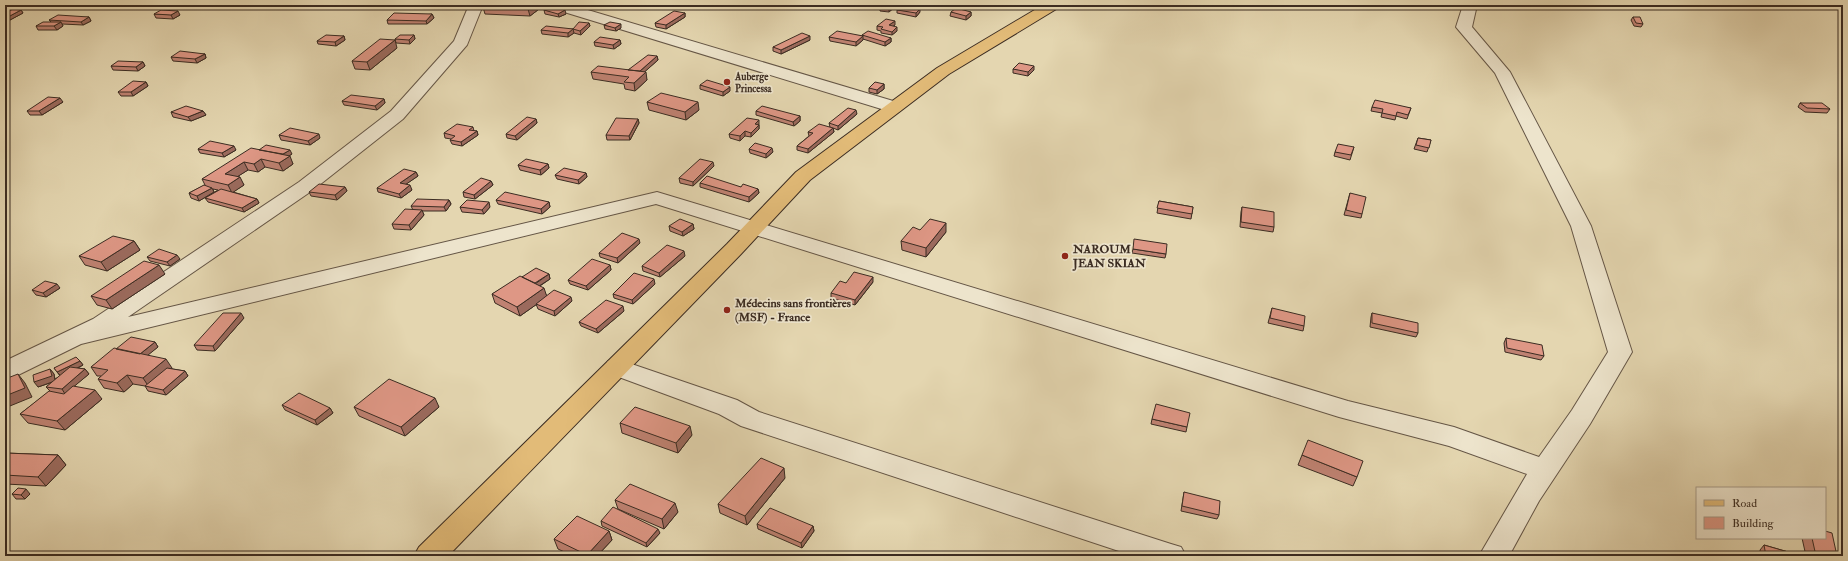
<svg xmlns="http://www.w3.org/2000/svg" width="1848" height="561" viewBox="0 0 1848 561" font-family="'IM FELL Double Pica',serif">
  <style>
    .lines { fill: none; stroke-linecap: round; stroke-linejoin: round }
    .street-casing { stroke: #655646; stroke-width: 2 }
    .primary-casing { stroke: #3b2c22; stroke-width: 2 }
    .street { fill: #ede4cc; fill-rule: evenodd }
    .primary { fill: #e2bb78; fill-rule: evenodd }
    .wall { fill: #bf8272; stroke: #3b2c22 }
    .shaded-wall { fill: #9b6a5d; stroke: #3b2c22 }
    .building { fill: #de9785; stroke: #3b2c22 }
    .poi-dot { fill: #8f2418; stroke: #ede4cc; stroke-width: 1.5 }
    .labels { text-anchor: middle; stroke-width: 3.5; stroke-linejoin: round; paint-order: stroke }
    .far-poi-label { font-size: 10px; font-weight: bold; fill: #3b2c22; stroke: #ede4cc; text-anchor: start }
    .poi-label { font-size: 12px; font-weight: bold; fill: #3b2c22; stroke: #ede4cc; text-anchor: start }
  </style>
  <rect width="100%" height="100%" fill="#e4d6b0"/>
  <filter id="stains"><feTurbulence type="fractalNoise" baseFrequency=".005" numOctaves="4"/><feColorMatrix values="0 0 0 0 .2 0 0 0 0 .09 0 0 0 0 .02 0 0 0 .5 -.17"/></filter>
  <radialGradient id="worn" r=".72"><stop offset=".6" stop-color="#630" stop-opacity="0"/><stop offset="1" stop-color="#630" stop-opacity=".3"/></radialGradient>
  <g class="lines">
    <defs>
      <path id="street" d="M469 5H483L467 45 403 119 313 190 128 317 657 192 1348 401 1454 427 1539 457 1572 410 1608 352 1571 226 1495 73 1456 27 1463 5H1477L1472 27 1510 72 1591 226 1632 352 1590 424 1539 501 1509 556H1479L1527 474 1449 446 1339 417 656 204 81 344 14 377 5 380V361L93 319 299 182 391 111 454 41Z
        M549 5H571L900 103 903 107 900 111 894 112 888 111 551 8Z
        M617 359 737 400 759 412 1171 544 1181 547 1186 556H1134L741 426 719 414 608 373 605 367 608 361Z"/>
      <path id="primary" d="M1043 5H1060L1058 8 949 74 810 180 741 254 448 556H414L419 547 727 244 796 172 937 68Z"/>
    </defs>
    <use href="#street" class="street-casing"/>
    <use href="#primary" class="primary-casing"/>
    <use href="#street" class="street"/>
    <use href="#primary" class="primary"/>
  </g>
  <path class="wall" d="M419 5H446L443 7 432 6 430 8 419 7Z
    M513 5H543V6L530 16 485 14 483 7Z
    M871 5H897L889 12 880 11V7Z
    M21 10 23 13 10 20H5V13Z
    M544 10 566 14 559 17 545 14Z
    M897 10 920 12 916 17 897 13Z
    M951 12H971V16L966 20 950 16Z
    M685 13V17L666 29 656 27 655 23Z
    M154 14 180 15 173 19 156 18Z
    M432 14 434 18 427 24H388L387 20Z
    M89 17 91 21 83 25 62 24 63 26 57 30H38L36 26 51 22 49 20Z
    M1633 17 1643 24 1641 27 1634 26 1631 20Z
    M589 23 590 26 581 35 574 33 568 37 542 34 541 30 573 29Z
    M604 25 621 28 616 31 605 29Z
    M895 25 893 26 897 31 892 35 881 33V31L877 30V26Z
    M414 35 415 39 410 44 396 43 395 39Z
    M862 35 891 38V42L885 46 863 39V40L856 46 830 41 829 37 862 36Z
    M344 36 345 40 336 46 318 44 317 41Z
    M620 40 621 44 614 49 595 46 594 42Z
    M810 40 781 54 773 51V47Z
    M397 48 370 70 355 69 352 61Z
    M205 54 206 58 197 63 173 61 171 57Z
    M657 56 658 60 644 72 647 80 635 91 625 89 624 84 593 79 591 72 628 70Z
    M143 62 145 66 138 71 113 70 111 66Z
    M1013 69 1034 70 1028 76 1013 73Z
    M146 82 148 86 133 96H121L118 92Z
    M884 84V89L877 94 869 92V88Z
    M700 85 730 91 723 96 700 89Z
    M384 99 385 103 377 110 344 105 342 101Z
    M63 102 42 115H30L27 111Z
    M647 102 699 110 686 120 649 110Z
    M1800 103 1830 109 1827 113 1805 112 1798 107Z
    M1372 107 1411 108 1407 119 1396 116 1395 120 1381 117 1382 113 1371 111Z
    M203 111 206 115 191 121 173 117 171 112Z
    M756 111 800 116V121L794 126 756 115Z
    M857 114 838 130 833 128 834 132 808 153 797 150V146L809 136 808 132 830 127 829 123Z
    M536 119 537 123 517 140 507 138 506 134Z
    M638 119 639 123 630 140H607L606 135Z
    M759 124V129L751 137 745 136 740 141 730 138 729 134Z
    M473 127 474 131H477L478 135 462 146 452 144 450 140 451 139 445 138 444 133Z
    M279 135 320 138 310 145 281 140Z
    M1418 138 1431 140 1427 152 1414 149Z
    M1354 147 1350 160 1334 156 1335 152Z
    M198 149 236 150 224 157 200 153Z
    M749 149 773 152 766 158 750 153Z
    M259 150 292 154 289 156 293 164 283 171 265 167 258 172 248 170 238 176 244 185 233 192 257 199 259 203 244 212 208 202 205 198 218 190 213 189 214 192 199 201 191 198 189 193 205 185 202 179Z
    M548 164 549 168 541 175 520 170 518 165Z
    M714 166 693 186 680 183 679 178Z
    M416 172 418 176 406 184 412 190 401 198 378 192 377 188Z
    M586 173 587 177 579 184 557 179 555 175Z
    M491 181 493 185 475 199 464 197 463 192Z
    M700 183 758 189 759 193 749 202 700 187Z
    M345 187 347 191 337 200 311 196 309 192Z
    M1350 193 1362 214 1361 218 1344 215Z
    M449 200 451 204 446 211H422L424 215 411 230 394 229 392 224 413 210 411 206Z
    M496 200 549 202 550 207 542 214 498 204Z
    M1159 201 1193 207 1191 219 1157 213Z
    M460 207H490L484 214 462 212Z
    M1242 207 1274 227 1273 232 1240 227 1241 212Z
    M693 224 694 229 683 236 670 231 669 226Z
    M920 230 946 232 926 257 902 250 901 241Z
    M134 241 140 250 107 271 85 265 79 256Z
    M640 243 618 263 600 257 599 253Z
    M1133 249 1166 254 1165 258 1132 253Z
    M685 256 660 277 643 271 642 266Z
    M147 257 180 259 170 266 150 261Z
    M610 265 611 270 588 290 570 284 568 280Z
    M165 274 112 309 97 305 91 296Z
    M549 274 550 279 540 286 547 296 572 301 555 316 538 309 536 304H537L520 316 495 303 492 294 522 277Z
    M873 282 855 305 831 298V293L846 283Z
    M655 284 633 304 614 298 613 294Z
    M60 288 46 297 36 295 32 290Z
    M1272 308 1304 326 1303 331 1268 323Z
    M624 311 598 333 581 326 579 322Z
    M1372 313 1418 333 1416 337 1370 327 1371 317Z
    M244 318 215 351 197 350 194 345Z
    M1506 338 1544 356 1541 360 1505 352 1504 343Z
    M155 342 158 347 147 355 172 368V369L185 371 188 376 166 395 148 391 145 386 133 384 124 392 104 388 98 379 101 376H97L91 367 116 349Z
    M80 361 83 365 78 368 85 369 89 374 74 386 102 399 65 430 28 423 20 414 50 391 46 387 53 382 38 387 50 369 54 374 55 379 60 376 54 368Z
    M282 405 330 408 333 413 317 425 285 410Z
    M354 407H439L405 436 359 416Z
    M1152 419 1187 427 1186 432 1151 424Z
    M620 423 692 435 678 453 622 433Z
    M5 453 58 455 66 465 46 486 5 484Z
    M1302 455 1357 477 1353 486 1298 465Z
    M785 478 747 525 720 513 718 504Z
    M1184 492 1219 515 1217 519 1181 511Z
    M12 494H30L25 499H16Z
    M615 500 678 512 664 529 618 509Z
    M601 521 660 533 647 547 602 526Z
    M757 524 813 526 814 531 802 548 758 529Z
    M609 531 612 540 597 556H573L558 549 554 539Z
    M1802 538H1825L1837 556H1806Z
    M1764 545 1802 556H1761L1760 550Z"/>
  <path class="shaded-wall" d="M429 5H432V6L430 8Z
    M442 5H446L443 7Z
    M533 5H543V6L530 16 528 9Z
    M893 5H897L889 12V9Z
    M920 9V12L916 17V13Z
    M21 10 23 13 10 20 8 17Z
    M565 10 566 14 559 17 558 14Z
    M178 11 180 15 173 19 171 15Z
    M971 12V16L966 20V16Z
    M685 13V17L666 29V25Z
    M432 14 434 18 427 24 426 21Z
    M89 17 91 21 83 25 81 22Z
    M895 21V25L889 29V25Z
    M61 22 63 26 57 30 54 26Z
    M589 23 590 26 581 35 580 31Z
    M621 24V28L616 31 615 28Z
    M897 27V31L892 35V32Z
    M573 29 574 33 568 37V33Z
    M414 35 415 39 410 44 409 40Z
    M344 36 345 40 336 46 335 42Z
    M810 36V40L781 54V50Z
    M863 36V40L856 46V42Z
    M891 38V42L885 46V42Z
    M395 40 397 48 370 70 367 62Z
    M620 40 621 44 614 49 613 45Z
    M205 54 206 58 197 63 195 59Z
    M657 56 658 60 640 76 639 72Z
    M143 62 145 66 138 71 136 67Z
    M1034 66V70L1028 76V72Z
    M646 72 647 80 635 91 634 83Z
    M146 82 148 86 133 96 131 92Z
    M884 84V89L877 94V90Z
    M730 87V91L723 96V92Z
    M60 98 63 102 42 115 39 111Z
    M384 99 385 103 377 110 375 106Z
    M698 102 699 110 686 120 685 112Z
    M856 110 857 114 838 130V126Z
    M203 111 206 115 191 121 188 117Z
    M800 116V121L794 126 793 122Z
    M536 119 537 123 517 140 515 136Z
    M638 119 639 123 630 140 629 136Z
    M759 120V124L755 128V124Z
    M759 125V129L751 137V133Z
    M833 128 834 132 808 153V149Z
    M477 131 478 135 462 146 461 142Z
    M745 131V136L740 141V136Z
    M319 134 320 138 310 145 308 141Z
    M234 146 236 150 224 157 222 153Z
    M772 148 773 152 766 158V154Z
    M290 150 292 154 282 160 280 156Z
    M290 156 293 164 283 171 279 163Z
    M261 159 265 167 258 172 254 164Z
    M244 162 248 170 229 182 225 174Z
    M713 162 714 166 693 186V182Z
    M548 164 549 168 541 175 540 170Z
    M416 172 418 176 402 187 400 183Z
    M586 173 587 177 579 184 578 180Z
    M240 177 244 185 232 193 228 185Z
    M491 181 493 185 475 199 474 195Z
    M410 185 412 190 401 198 399 194Z
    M345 187 347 191 337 200 335 195Z
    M212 188 214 192 199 201 197 196Z
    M758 189 759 193 749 202V197Z
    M257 199 259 203 244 212 242 208Z
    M449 200 451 204 446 211 444 207Z
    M489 202 490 207 484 214 482 210Z
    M549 202 550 207 542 214 541 209Z
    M422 210 424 215 411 230 409 225Z
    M946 223V232L926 257V248Z
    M693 224 694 229 683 236 682 232Z
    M639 239 640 243 618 263 617 258Z
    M134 241 140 250 107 271 101 262Z
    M684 251 685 256 660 277 659 273Z
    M177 255 180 259 170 266 167 262Z
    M159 265 165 274 112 309 106 300Z
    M610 265 611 270 588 290 586 286Z
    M549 274 550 279 536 288 535 284Z
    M873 277V282L855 305V300Z
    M654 279 655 284 633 304 632 300Z
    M57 284 60 288 46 297 43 293Z
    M544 288 547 297 520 316 517 307Z
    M571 297 572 301 555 316 554 311Z
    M623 306 624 311 598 333 596 329Z
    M241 313 244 318 215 351 213 346Z
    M155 342 158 347 142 360 139 355Z
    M166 359 172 368 149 387 143 378Z
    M80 361 83 365 61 376 57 372Z
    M50 369 54 374 55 381 38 387 34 382Z
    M85 369 89 374 65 394 62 389Z
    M185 371 188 376 166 395 163 390Z
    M18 374 25 383 32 397 5 408V396Z
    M127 375 133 384 124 392 117 383Z
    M95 390 102 399 65 430 57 421Z
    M435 398 439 407 405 436 401 427Z
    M330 408 333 413 317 425 315 420Z
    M690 426 692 435 678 453 676 443Z
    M58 455 66 465 46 486 38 477Z
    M784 468 785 478 747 525 745 516Z
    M26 489 30 494 25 499 21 495Z
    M675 503 678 512 664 529 662 519Z
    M813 526 814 531 802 548 801 543Z
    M658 529 660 533 647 547 646 543Z
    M609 531 612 540 597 556H587V555Z"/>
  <path class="building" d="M485 5H533L528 9 483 7Z
    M882 5H893L889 9 880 7Z
    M901 5 920 9 916 13 897 10Z
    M550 7 565 10 558 14 544 10Z
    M956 8 971 12 966 16 951 12Z
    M13 9 21 10 8 17 5 16V13Z
    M161 10 178 11 171 15 154 14Z
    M674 11 685 13 666 25 655 23Z
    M394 13 432 14 426 21 387 20Z
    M58 15 89 17 81 22 49 20Z
    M1633 17H1640L1643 24 1636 23Z
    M886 19 895 21 889 25 897 27 892 32 881 29 883 27 877 26Z
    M43 22H61L54 26H36Z
    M579 22 589 23 580 31 573 29 568 33 541 30 546 26 573 29Z
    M610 22 621 24 615 28 604 25Z
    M837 31 863 36 856 42 829 37Z
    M868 31 891 38 885 42 862 35Z
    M802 33 810 36 781 50 773 47Z
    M326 35 344 36 335 42 317 41Z
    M400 35H414L409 40 395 39Z
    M600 37 620 40 613 45 594 42Z
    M380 39 395 40 367 62 352 61Z
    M180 51 205 54 195 59 171 57Z
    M648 55 657 56 640 71 628 70Z
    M118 61 143 62 136 67 111 66Z
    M1019 63 1034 66 1028 72 1013 69Z
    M598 66 646 72 634 83 624 82 629 77 591 72Z
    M707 80 730 87 723 92 700 85Z
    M133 81 146 82 131 92H118Z
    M875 82 884 84 877 90 869 88Z
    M661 93 698 102 685 112 647 102Z
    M351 95 384 99 375 106 342 101Z
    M48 97 60 98 39 111H27Z
    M1375 100 1411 108 1408 115 1397 112 1396 116 1382 113 1383 109 1372 107Z
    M1800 103H1822L1830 109 1807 108Z
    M186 106 203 111 188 117 171 112Z
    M762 106 800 116 793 122 756 111Z
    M848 108 856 110 838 126 829 123Z
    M527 117 536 119 515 136 506 134Z
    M616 118 638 119 629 136 606 135Z
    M747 118 759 120 755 124 759 125 751 133 745 131 740 136 729 134Z
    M457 124 473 127 469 130 477 131 461 142 450 140 455 136 444 133Z
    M819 124 833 128 808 149 797 146 813 133 808 132Z
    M290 128 319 134 308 141 279 135Z
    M1418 138 1431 140 1429 148 1416 145Z
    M210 141 234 146 222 153 198 149Z
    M755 143 772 148 766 154 749 149Z
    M1338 144 1354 147 1351 155 1335 152Z
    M266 145 290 150 283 154 259 150Z
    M251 148 290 156 279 163 261 159 254 164 244 162 225 174 240 177 228 185 202 179Z
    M526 159 548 164 540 170 518 165Z
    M700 159 713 162 693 182 679 178Z
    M564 168 586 173 578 180 555 175Z
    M404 169 416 172 400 183 410 185 399 194 377 188Z
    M707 176 741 187 743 184 758 189 749 197 700 183Z
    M481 178 491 181 474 195 463 192Z
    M319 184 345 187 335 195 309 192Z
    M204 185 212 188 197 196 189 193Z
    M221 189 257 199 242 208 205 198Z
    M505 192 549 202 541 209 496 200Z
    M1350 193 1366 197 1362 214 1346 210Z
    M417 199 449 200 444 207 411 206Z
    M467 200 489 202 482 210 460 207Z
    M1159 201 1193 207 1192 214 1157 208Z
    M1242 207 1274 212V227L1241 222Z
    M405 209 422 210 409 225 392 224Z
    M680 219 693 224 682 232 669 226Z
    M930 219 946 223 926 248 901 241 913 227 920 230Z
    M622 233 639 239 617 258 599 253Z
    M113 236 134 241 101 262 79 256Z
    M1134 239 1167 244 1166 254 1133 249Z
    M667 245 684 251 659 273 642 266Z
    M159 249 177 255 167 262 147 257Z
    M592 259 610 265 586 286 568 280Z
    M144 261 159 265 106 300 91 296Z
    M536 268 549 274 535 283 522 277Z
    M854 272 873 277 855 300 831 293 840 281 846 283Z
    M634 273 654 279 632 300 613 294Z
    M520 276 544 288 517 307 492 294Z
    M45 281 57 284 43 293 32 290Z
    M554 290 571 297 554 311 536 304Z
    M606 300 623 306 596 329 579 322Z
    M1272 308 1305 316 1304 326 1270 318Z
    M223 313H241L213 346 194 345Z
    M1372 313 1418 323V333L1372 323Z
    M131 337 155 342 140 354 116 349Z
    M1506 338 1542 345 1544 356 1507 348Z
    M114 348 166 359 143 378 127 375 117 383 98 379 108 370 91 367Z
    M76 357 80 361 57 372 54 368Z
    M70 367 85 369 62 389 46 387Z
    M167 368 185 371 163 390 145 386Z
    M50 369 52 376 34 382 33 375Z
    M18 374 25 388 5 396V379Z
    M389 379 435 398 401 427 354 407Z
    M73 386 95 390 57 421 20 414 49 391 64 394Z
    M299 393 330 408 315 420 282 405Z
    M1156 404 1190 413 1187 427 1152 419Z
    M635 407 690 426 676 443 620 423Z
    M1308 440 1363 461 1357 477 1302 455Z
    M5 453 58 455 38 477 5 475Z
    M761 458 784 468 745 516 718 504Z
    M630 484 675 503 662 519 615 500Z
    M18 488 26 489 21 495 12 494Z
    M1184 492 1220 501 1219 515 1182 506Z
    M613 507 658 529 646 543 601 521Z
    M770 508 813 526 801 543 757 524Z
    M577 516 609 531 587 555 554 539Z
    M1825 531 1832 533 1837 556H1816L1812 538H1825Z
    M1764 545 1802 556H1766Z"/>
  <g class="poi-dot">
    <circle cx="727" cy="82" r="4"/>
    <circle cx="1065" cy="256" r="4"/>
    <circle cx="727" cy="310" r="4"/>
  </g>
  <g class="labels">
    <g class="far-poi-label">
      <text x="735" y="80">Auberge<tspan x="735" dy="12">Princessa</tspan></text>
    </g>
    <g class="poi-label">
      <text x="1073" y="253">NAROUM<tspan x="1073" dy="14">JEAN SKIAN</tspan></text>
      <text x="735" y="307">Médecins sans frontières<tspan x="735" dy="14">(MSF) - France</tspan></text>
    </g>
  </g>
  <rect width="1848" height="561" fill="none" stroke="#e4d6b0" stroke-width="20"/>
  <rect x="6" y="6" width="1836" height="549" fill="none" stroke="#3b2c22" stroke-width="2"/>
  <rect x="10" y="10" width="1828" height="541" fill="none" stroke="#3b2c22"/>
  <rect x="1696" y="487" width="130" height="52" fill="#ede4cc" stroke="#a69a88"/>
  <rect x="1704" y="500" width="20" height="6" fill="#e2bb78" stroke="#a69a88"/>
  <text x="1732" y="507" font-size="12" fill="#3b2c22">Road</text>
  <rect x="1704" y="517" width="20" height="12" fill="#de9785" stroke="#a69a88"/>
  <text x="1732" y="527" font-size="12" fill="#3b2c22">Building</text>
  <rect width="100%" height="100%" filter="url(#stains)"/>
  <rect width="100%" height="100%" fill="url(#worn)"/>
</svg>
